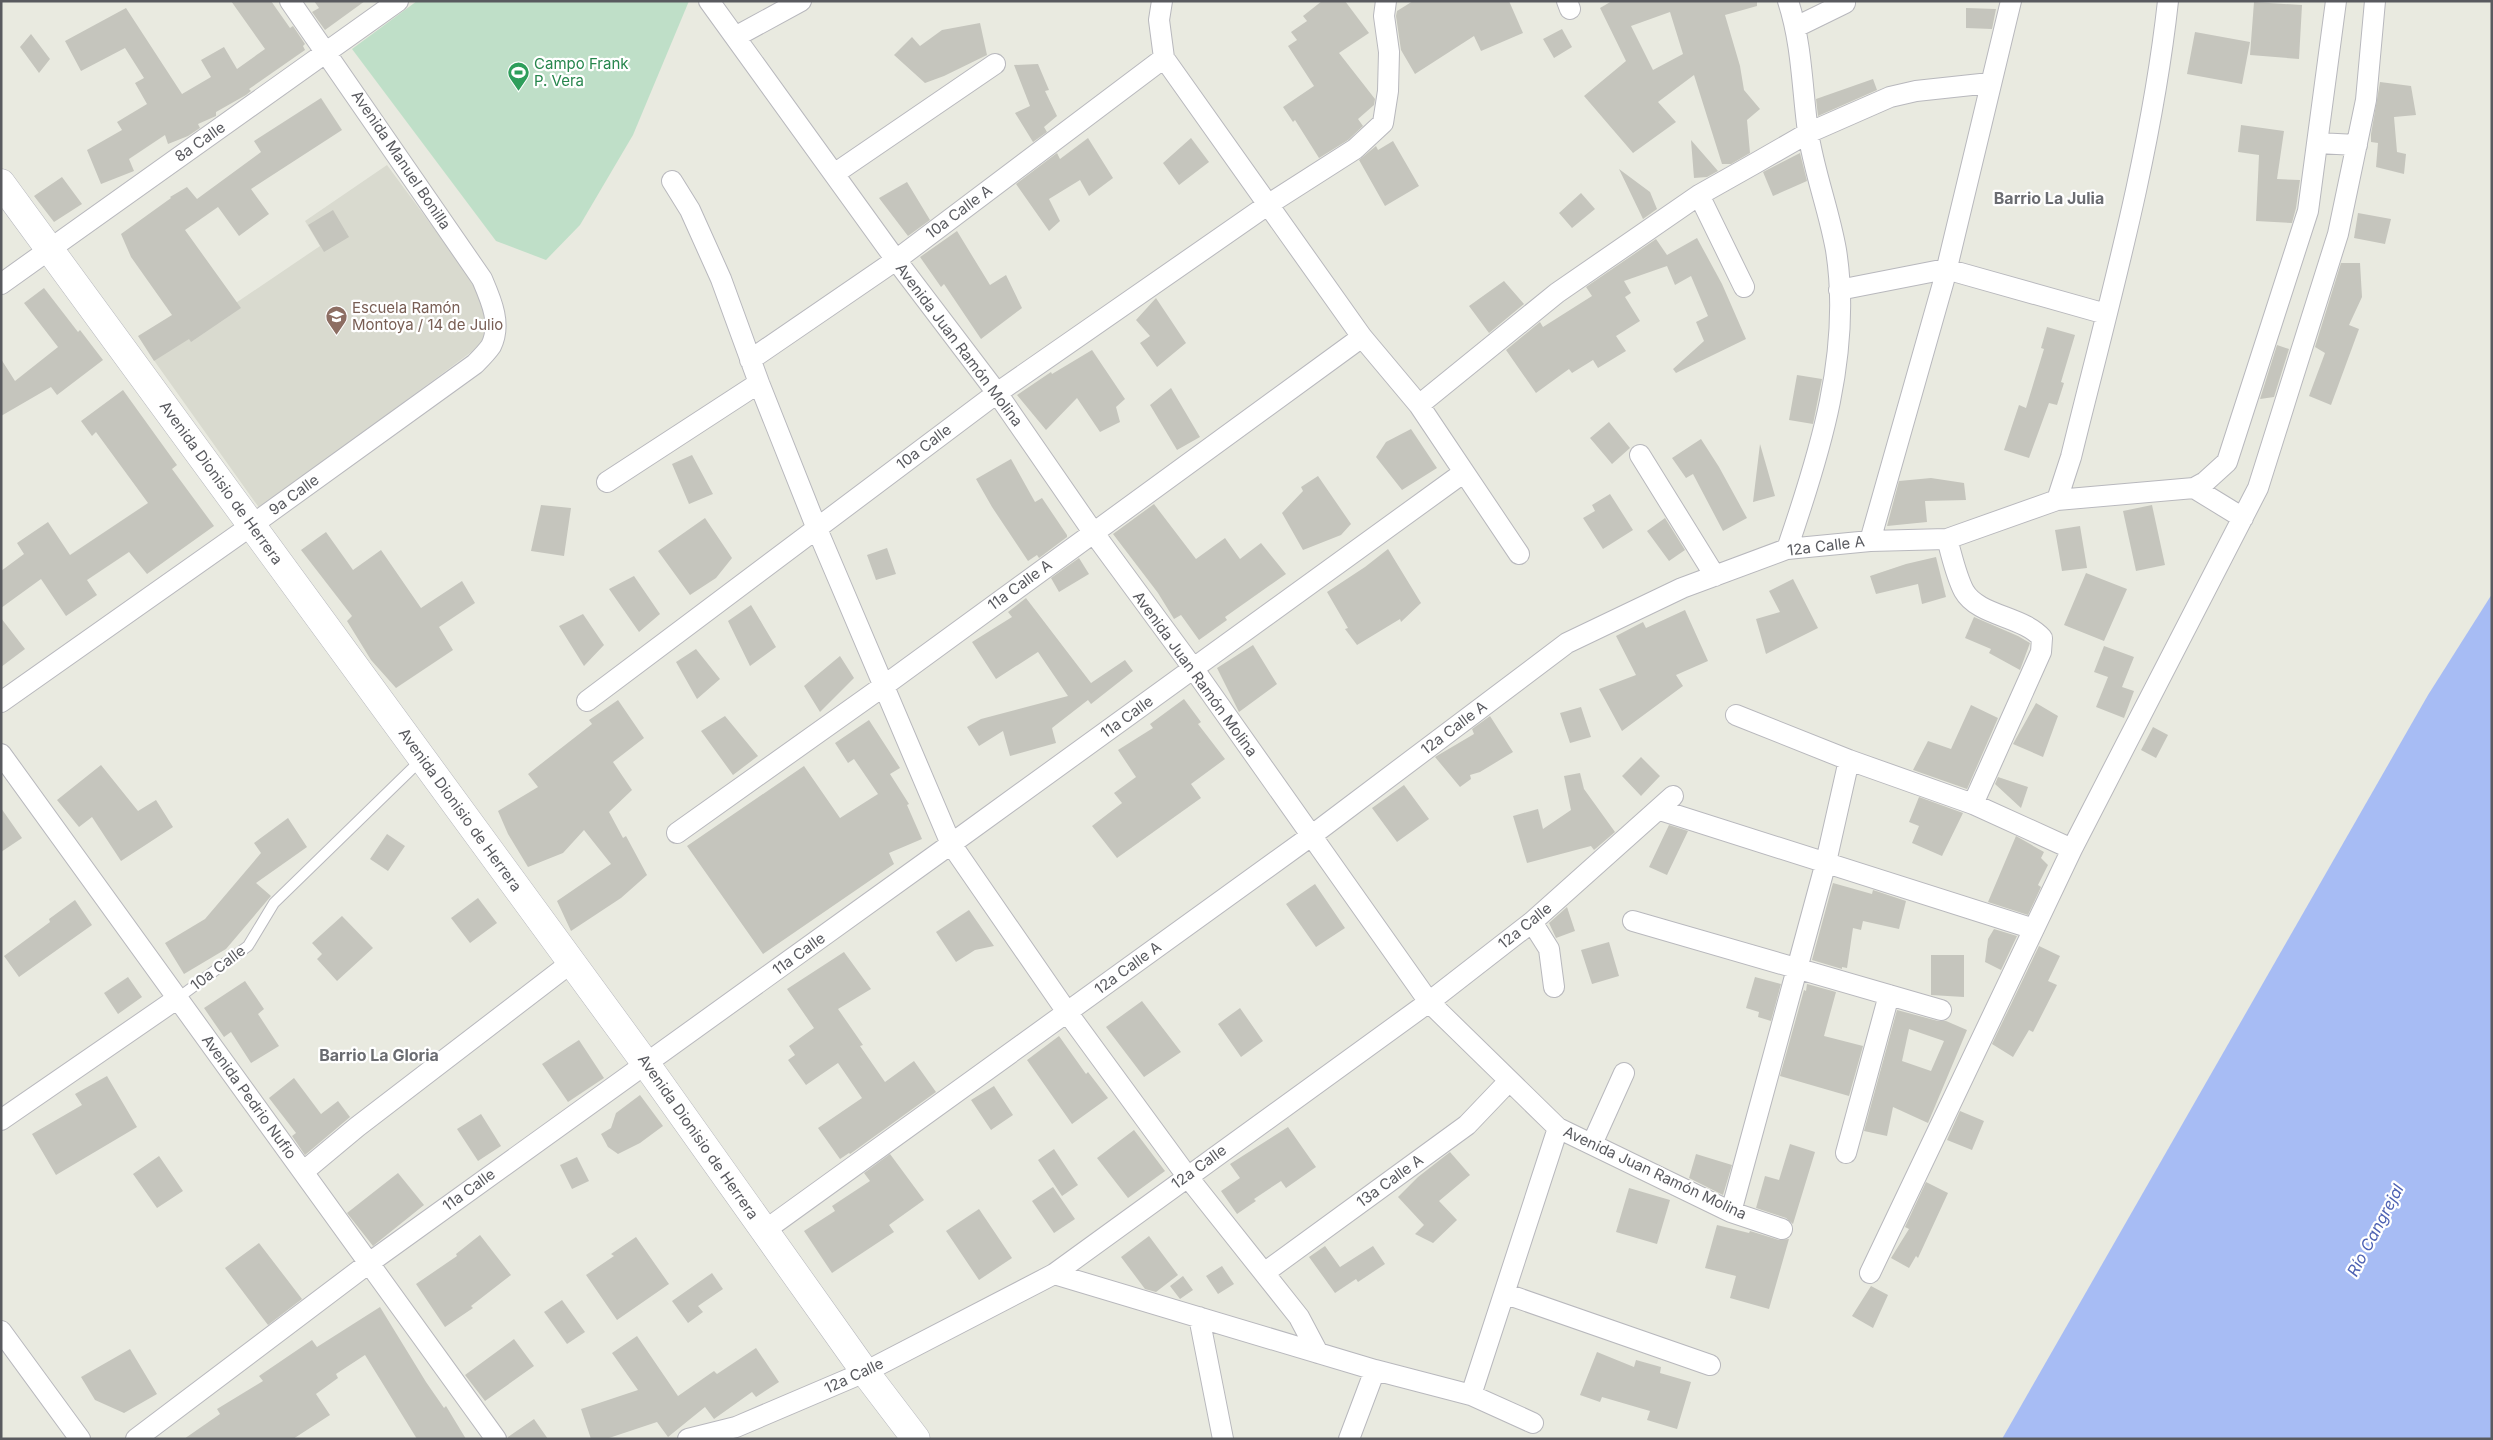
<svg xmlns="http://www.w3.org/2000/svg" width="2493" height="1440" viewBox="0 0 2493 1440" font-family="Inter,sans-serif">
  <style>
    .education { fill: #d9dacf }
    .green { fill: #bfdfc8 }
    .water { fill: #a7bcf4 }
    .building { fill: #c5c5bd; fill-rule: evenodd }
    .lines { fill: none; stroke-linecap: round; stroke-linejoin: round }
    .lane-casing { stroke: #b8b8bd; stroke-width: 12 }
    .street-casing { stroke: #b8b8bd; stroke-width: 22 }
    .secondary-casing { stroke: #b6b7bd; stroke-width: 29 }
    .lane { stroke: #fff; stroke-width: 10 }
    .street { stroke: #fff; stroke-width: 20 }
    .secondary { stroke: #fff; stroke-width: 28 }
    .labels { text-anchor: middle; stroke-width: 4.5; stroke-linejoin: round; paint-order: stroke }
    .leisure-label { font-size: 15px; fill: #27864d; stroke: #fff; text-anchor: start }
    .street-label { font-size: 15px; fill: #595a5f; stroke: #fff }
    .education-label { font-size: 15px; fill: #785e54; stroke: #fff; text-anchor: start }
    .neighbourhood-label { font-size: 16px; font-weight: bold; fill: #6a6c71; stroke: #fff }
    .water-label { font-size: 16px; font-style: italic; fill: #4e62b3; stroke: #fff }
  </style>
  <rect width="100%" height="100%" fill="#e9eae0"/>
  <path class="education" d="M387 165 478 288 489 328 482 344 260 509 153 359 320 246 305 221Z"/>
  <path class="green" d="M417 1H689L633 135 580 225 546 260 496 241 352 49Z"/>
  <path class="water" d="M2492 594V1439H2002L2428 695Z"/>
  <path class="building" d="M231 1H271L290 28 293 26 305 44 303 46 305 50 249 89 251 91 246 95 216 112V116L198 124 200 128 188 136 168 144 165 135 129 159 134 171 101 184 87 150 122 130 117 122 147 104 135 83 144 78 125 48 81 71 65 41 126 8 182 94 211 77 201 60 224 47 237 69 265 49Z
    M314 1H365L325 30 312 12 319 8Z
    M1322 1H1345L1369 33 1339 53 1375 99 1374 105 1358 119 1363 126 1348 140 1319 158 1295 120 1293 122 1283 107 1314 86 1288 46 1297 40 1291 32 1307 21 1303 16Z
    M1413 1H1509L1523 33 1481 51 1474 36 1415 74 1401 50 1396 16 1397 11Z
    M1612 1H1757V6L1725 15 1740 66 1744 90 1760 109 1747 120 1750 153 1731 164H1722L1694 75 1658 102 1676 122 1633 153 1584 96 1626 61 1600 8ZM1670 12 1683 54 1653 70 1631 26Z
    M2254 2 2302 5 2299 59 2250 55Z
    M1966 8 1996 9 1992 29 1966 28Z
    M980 23 987 55 944 76 925 83 894 55 912 37 920 46 942 30Z
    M1562 29 1572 47 1554 58 1543 39Z
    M2195 32 2250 42 2242 84 2187 74Z
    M31 34 50 59 39 73 20 47Z
    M1038 64 1049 90 1045 91 1057 116 1044 127 1047 132 1033 142 1015 113 1030 106 1014 65Z
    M1873 79 1877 90 1818 116 1816 99Z
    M2380 82 2411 86 2416 115 2394 117 2397 152 2406 154 2404 174 2376 167 2378 143 2371 142V134Z
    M321 98 342 130 251 189 269 214 239 236 218 207 185 230 241 308 191 342 189 339 154 361 138 336 172 315 131 257 121 234 171 198 170 197 187 187 197 199 261 152 254 141Z
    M2241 125 2284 131 2277 179 2300 180 2296 208 2292 223 2256 221 2259 155 2238 152Z
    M1088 138 1113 178 1089 196 1080 180 1049 199 1060 221 1049 231 1016 184 1057 153 1060 159Z
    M1191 138 1209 162 1179 185 1163 163Z
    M1691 140 1718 171 1707 177 1694 178Z
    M1393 141 1419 186 1385 206 1359 160 1376 146 1378 150Z
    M1800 153 1807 181 1773 196 1763 172Z
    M1619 169 1650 192 1657 209 1643 219Z
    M62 177 82 204 54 222 34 196Z
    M907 182 930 220 908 236 879 198Z
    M1581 193 1595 209 1572 228 1559 213Z
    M333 210 349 237 324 252 308 225Z
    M2358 213 2391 219 2385 244 2354 238Z
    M957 231 990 285 1006 275 1022 308 981 339 944 284 941 287 920 257Z
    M1697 238 1722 284 1746 339 1676 373 1673 369 1704 341 1696 322 1708 316 1691 276 1675 285 1667 266 1624 281 1631 293 1625 297 1640 321 1616 336 1626 351 1598 368 1593 360 1572 373 1569 369 1536 393 1506 350 1540 322 1543 327 1592 296 1586 287 1656 239 1667 255Z
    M2341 263H2360L2362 297 2349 325 2359 329 2331 405 2309 396 2325 353 2315 347Z
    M1504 281 1524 304 1489 333 1469 306Z
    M44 288 78 332 80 330 103 360 57 395 51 387 1 416V359L15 381 58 347 24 303Z
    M1156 298 1186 343 1157 367 1140 343 1150 336 1136 320Z
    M2047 327 2075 335 2061 382 2064 383 2057 405 2049 403 2029 458 2004 450 2019 405 2026 408 2044 349 2041 348Z
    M2277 345 2289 349 2274 397 2260 399Z
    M1092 350 1125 399 1116 407 1120 422 1100 432 1077 398 1046 430 1017 395 1051 372 1052 374Z
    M1797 375 1822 379 1813 424 1789 420Z
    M1171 388 1200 437 1177 450 1150 405Z
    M123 390 177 465 172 469 214 526 147 574 129 552 87 580 97 595 66 616 41 579 1 608V571L24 554 17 543 48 522 70 555 148 503 96 432 92 436 81 421Z
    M1609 422 1630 448 1612 464 1590 438Z
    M1411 429 1437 468 1402 490 1376 457 1386 442Z
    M1701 439 1719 467 1747 518 1723 531 1693 474 1686 478 1672 458Z
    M1760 444 1775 496 1753 502Z
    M692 455 713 494 689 504 672 464Z
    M1011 459 1035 502 1042 498 1067 535V537L1039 558 1037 555 1028 561 992 507 976 479Z
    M1318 476 1351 524 1341 535 1303 550 1282 513 1303 491 1301 487Z
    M1931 478 1964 483 1966 500 1925 501 1927 522 1887 526 1899 481Z
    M1610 494 1633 530 1603 549 1583 518 1595 511 1592 505Z
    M1154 504 1196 559 1225 538 1240 559 1261 543 1286 574 1225 617 1227 620 1199 640 1181 615 1174 619 1158 593 1113 534Z
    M541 505 571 508 564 556 531 551Z
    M2152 505 2165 565 2136 571 2123 511Z
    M705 518 732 558 716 578 690 595 658 551Z
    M1665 518 1685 550 1669 561 1647 531Z
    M2080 526 2087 568 2062 571 2055 530Z
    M326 532 353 570 381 550 421 608 462 581 475 603 439 627 453 650 396 688 371 660 347 621 352 616 301 550Z
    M887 548 896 574 876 580 867 555Z
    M1388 549 1421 603 1401 622 1400 619 1357 645 1345 629 1348 628 1327 592 1365 567Z
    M1936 557 1946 597 1922 604 1918 584 1876 594 1870 576 1906 564Z
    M1079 558 1089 574 1059 592 1051 578Z
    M2086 573 2127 589 2104 641 2064 625Z
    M634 576 660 614 639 632 609 589Z
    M1793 579 1818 628 1766 654 1756 619 1780 612 1769 591Z
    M1026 598 1091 683 1125 660 1133 671 1091 704 1088 700 1052 728 1056 743 1010 756 1003 731 979 746 967 727 981 719 1068 696 1038 652 996 679 972 642 1012 617 1008 612Z
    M751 605 776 647 750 666 728 621Z
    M1685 610 1708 661 1676 675 1683 686 1622 731 1599 689 1636 675 1616 636 1643 622 1646 628Z
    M583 614 604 645 584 666 559 626Z
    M1974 617 2018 636 2030 643 2020 670 1989 653 1991 649 1965 638Z
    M1 618 25 649 1 667Z
    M1253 645 1277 684 1239 712 1217 668Z
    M2104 646 2134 657 2122 687 2134 691 2124 718 2096 707 2108 677 2094 672Z
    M696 649 720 679 697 699 676 662Z
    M840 656 854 678 820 712 804 686Z
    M1184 699 1201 722 1198 724 1225 759 1191 784 1201 798 1117 858 1092 826 1122 803 1114 793 1136 777 1118 750 1153 728 1150 724Z
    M618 700 644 738 613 762 632 790 609 812 623 838 626 836 647 875 621 898 571 931 557 901 611 864 584 830 563 853 528 867 508 834 498 811 538 787 528 774 592 724 589 720Z
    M2036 703 2058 716 2043 757 2013 744Z
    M1971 705 1998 718 1967 789 1913 770 1928 741 1951 749Z
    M1581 707 1591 737 1570 743 1560 713Z
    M725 716 758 756 733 775 701 731Z
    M1490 716 1513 752 1480 772 1470 775 1471 779 1460 787 1435 757 1474 734 1472 729Z
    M869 720 900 768 890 774 909 804 907 805 922 839 889 853 894 864 763 954 687 846 804 766 840 818 878 794 854 759 848 763 835 743Z
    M2153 727 2168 735 2156 758 2141 750Z
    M1641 757 1660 776 1641 796 1622 776Z
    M101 765 138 811 156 800 173 827 121 861 92 817 79 827 57 800Z
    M1580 773 1584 789 1615 832 1594 850 1591 846 1527 863 1513 816 1538 809 1543 829 1571 810 1564 776Z
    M1998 777 2028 787 2021 808 1995 784Z
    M1404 785 1429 819 1397 842 1372 808Z
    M1919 797 1963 813 1942 856 1912 843 1919 826 1909 822Z
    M1 808 22 838 1 852Z
    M288 818 307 847 256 883 271 896 226 949 184 974 165 943 205 919 261 853 254 843Z
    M1669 825 1688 831 1667 875 1649 867Z
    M387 834 405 846 388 871 370 859Z
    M2016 836 2044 852 2041 858 2048 865 2038 885 2041 887 2028 915 1988 902Z
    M1833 883 1872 894 1873 890 1906 901 1899 929 1863 921 1861 930 1853 928 1847 968 1842 967V969L1812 960Z
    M1315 884 1345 928 1316 947 1286 904Z
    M478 898 497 923 470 943 451 918Z
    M75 900 92 925 19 977 4 956 50 922 49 919Z
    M1567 907 1575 931 1556 938 1549 923Z
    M969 910 994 946 975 950 956 962 936 932Z
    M342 916 373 948 337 981 317 959 322 954 312 943Z
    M1994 929 2017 936 2001 970 1985 962 1988 939Z
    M1609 942 1619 976 1592 984 1581 950Z
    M2039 946 2060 956 2048 981 2057 985 2033 1032 2029 1030 2013 1057 1992 1044Z
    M844 952 871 989 838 1009 863 1045 860 1046 885 1082 914 1061 936 1092 850 1154 849 1153 840 1159 818 1128 862 1098 838 1063 806 1085 788 1060 795 1055 789 1046 814 1028 787 989Z
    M1931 955H1964V997L1931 995Z
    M128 977 142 997 118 1014 104 993Z
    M1755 977 1781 984 1771 1021 1758 1017 1759 1012 1746 1008Z
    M245 981 264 1009 258 1014 279 1046 251 1063 231 1032 224 1037 204 1008Z
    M1807 984 1836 992 1824 1036 1863 1046 1849 1096 1780 1076 1804 990 1806 991Z
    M1142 1001 1181 1052 1144 1077 1106 1027Z
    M1240 1008 1263 1041 1241 1057 1218 1024Z
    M1897 1010 1938 1021H1946L1967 1030 1928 1123 1893 1107 1887 1136 1864 1131ZM1909 1029 1944 1041 1931 1071 1902 1061Z
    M1059 1036 1086 1074 1088 1072 1108 1098 1072 1124 1027 1060Z
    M579 1040 604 1078 568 1102 542 1064Z
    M107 1076 137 1127 56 1175 32 1134 82 1105 75 1094Z
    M294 1078 321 1114 338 1101 350 1117 305 1155 292 1136 296 1133 269 1098Z
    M994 1086 1013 1115 991 1130 971 1100Z
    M640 1095 663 1126 640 1143 618 1154 608 1147 601 1134 611 1128 616 1113Z
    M1960 1111 1984 1121 1972 1150 1947 1140Z
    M481 1114 501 1146 478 1161 457 1129Z
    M1288 1127 1316 1167 1286 1188 1281 1181 1254 1199 1256 1201 1237 1214 1221 1191 1240 1178 1230 1164Z
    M1134 1130 1165 1171 1128 1198 1097 1158Z
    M1790 1144 1815 1152 1793 1224 1786 1218 1756 1208 1765 1176 1779 1180Z
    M1054 1149 1078 1185 1062 1196 1038 1160Z
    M1450 1152 1470 1175 1439 1201 1457 1220 1433 1243 1415 1234 1424 1225 1398 1197 1418 1177Z
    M890 1154 924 1200 889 1225 894 1232 832 1273 804 1231 835 1211 832 1206 870 1181 864 1173Z
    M1696 1154 1732 1165 1723 1195 1689 1178Z
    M159 1156 183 1191 157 1208 133 1174Z
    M577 1157 589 1181 572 1189 560 1165Z
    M398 1173 424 1205 373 1246 347 1213Z
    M1926 1182 1948 1193 1918 1258 1916 1256 1909 1268 1891 1258 1909 1229 1905 1227Z
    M1053 1187 1075 1219 1054 1233 1032 1201Z
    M1629 1188 1670 1200 1657 1244 1616 1232Z
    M979 1209 1012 1258 979 1280 946 1231Z
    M1717 1225 1749 1233 1750 1231 1779 1240 1789 1239 1769 1309 1730 1298 1736 1276 1705 1268Z
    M480 1235 511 1275 471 1306 473 1308 445 1327 416 1284 457 1256 456 1254Z
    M1149 1236 1178 1275 1156 1292 1145 1289 1121 1257Z
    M636 1237 669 1284 617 1320 586 1275 614 1256 611 1254Z
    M259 1243 302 1299 268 1325 225 1268Z
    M1325 1246 1340 1267 1373 1246 1385 1264 1358 1282 1356 1279 1335 1293 1309 1257Z
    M1222 1266 1234 1284 1218 1294 1206 1276Z
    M712 1273 723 1289 698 1306 703 1312 688 1323 672 1301Z
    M1183 1276 1193 1290 1180 1299 1170 1286Z
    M1871 1286 1888 1295 1873 1328 1852 1316Z
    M562 1300 585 1332 567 1344 544 1312Z
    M380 1307 426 1382 444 1408 446 1406 466 1439H417L365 1355 336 1374 338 1378 316 1394 330 1415 293 1439H184L220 1414 217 1409 263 1381 259 1376 312 1340 317 1347Z
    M637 1336 678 1396 714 1371 717 1374 756 1348 779 1382 756 1397 752 1392 714 1419 705 1407 668 1437 657 1422 606 1439H591L581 1409 638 1390 612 1353Z
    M514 1339 534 1366 485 1401 465 1375Z
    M130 1349 157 1394 124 1413 95 1400 81 1377Z
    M1597 1352 1634 1367 1636 1360 1661 1367 1660 1373 1691 1382 1677 1429 1647 1420 1650 1411 1602 1397 1600 1402 1580 1395Z
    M534 1419 548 1439H508V1437Z"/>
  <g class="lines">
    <defs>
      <path id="lane" d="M178 998 248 946 274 903 422 759"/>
      <path id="street" d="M709 1 896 260 997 393 1093 532 1193 668 1429 1002 1558 1128 1731 1212 1782 1229
        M1162 1 1159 20 1164 58 1362 337 1419 405 1519 554
        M1567 1 1570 9
        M1796 27 1845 3
        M735 37 801 1
        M2317 143 2357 145
        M834 174 995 64
        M672 181 690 210 721 279 759 383 817 529 951 844 1067 1012 1187 1176 1299 1317 1318 1353
        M1699 195 1744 287
        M1 284 398 1
        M1839 290 1946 269 2106 314
        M750 360 896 260 1164 58
        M1419 405 1557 293 1699 195 1754 164 1808 133 1890 97 1916 91 1990 83
        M1640 455 1715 576
        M607 482 759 383
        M2194 488 2205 482 2227 462 2308 211 2336 1
        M2057 500 2071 457C2108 306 2151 156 2168 1
        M1947 539C1952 556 1956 576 1964 591 1978 616 2023 616 2042 638L2041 652 1973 804
        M1870 541 1944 280 2011 1
        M1787 549C1820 453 1852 352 1836 250 1829 210 1814 172 1808 132 1802 88 1802 44 1788 1
        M587 701 997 393 1269 204 1355 149 1383 123 1388 91 1389 52 1384 16 1386 1
        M1 702 252 525 475 364C480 359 487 352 491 346 502 324 491 300 482 279L290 1
        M1736 715 1849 760 1973 804 2072 849
        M1 754 496 1439
        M1660 810 2034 929
        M677 833 885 685 1362 337
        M1633 921 1941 1010
        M1532 922 1549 949 1554 987
        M1 1120 178 998
        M1592 1144 1624 1073
        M1846 1153 1889 995
        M303 1172 357 1127 572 962
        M1731 1212 1826 862 1849 760
        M764 1231 1311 836 1567 643 1682 588 1787 549 1870 541 1947 539 2057 500 2194 488 2243 518
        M1264 1273 1467 1125 1509 1081
        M1870 1273 2072 849 2258 488 2338 234 2366 100 2375 1
        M1054 1274 1375 1370 1471 1395 1533 1423
        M1506 1294 1710 1365
        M1199 1317 1223 1439
        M1 1331 80 1439
        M1471 1395 1558 1128
        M136 1439 369 1263 951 844 1463 473
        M688 1439 736 1427 865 1372 1054 1274 1429 1002 1532 922 1673 796
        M1349 1439 1375 1370"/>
      <path id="secondary" d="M1 183 646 1064 865 1372 916 1439"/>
    </defs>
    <use href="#lane" class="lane-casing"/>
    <use href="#street" class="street-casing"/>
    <use href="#secondary" class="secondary-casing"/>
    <use href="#lane" class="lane"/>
    <use href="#street" class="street"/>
    <use href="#secondary" class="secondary"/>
  </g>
  <defs>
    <symbol id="stadium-pin" viewBox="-11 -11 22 30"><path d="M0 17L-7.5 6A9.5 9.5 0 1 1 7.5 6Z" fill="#2e9e5b" stroke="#fff"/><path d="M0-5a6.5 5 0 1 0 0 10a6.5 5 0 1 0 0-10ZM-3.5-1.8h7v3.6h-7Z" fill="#fff"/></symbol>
    <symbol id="school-pin" viewBox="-11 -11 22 30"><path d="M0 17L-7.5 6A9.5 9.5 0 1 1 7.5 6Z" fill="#8d6e63" stroke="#fff"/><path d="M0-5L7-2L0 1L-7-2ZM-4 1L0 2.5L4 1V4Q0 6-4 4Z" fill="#fff"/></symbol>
  </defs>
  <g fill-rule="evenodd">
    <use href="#stadium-pin" x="506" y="60" width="25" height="34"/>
    <use href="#school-pin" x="324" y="304" width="25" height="34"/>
  </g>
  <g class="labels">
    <g class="leisure-label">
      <text x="534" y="69">Campo Frank<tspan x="534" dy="17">P. Vera</tspan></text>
    </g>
    <g class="street-label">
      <text transform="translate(200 142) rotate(-35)" y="5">8a Calle</text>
      <text transform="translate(401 160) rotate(56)" y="5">Avenida Manuel Bonilla</text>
      <text transform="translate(959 212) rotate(-37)" y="5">10a Calle A</text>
      <text transform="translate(959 345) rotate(53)" y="5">Avenida Juan Ramón Molina</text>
      <text transform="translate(924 447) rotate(-37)" y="5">10a Calle</text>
      <text transform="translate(221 483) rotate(54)" y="5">Avenida Dionisio de Herrera</text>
      <text transform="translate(294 495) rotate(-36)" y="5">9a Calle</text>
      <text transform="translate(1826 546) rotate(-7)" y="5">12a Calle A</text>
      <text transform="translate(1020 585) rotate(-36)" y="5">11a Calle A</text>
      <text transform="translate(1195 674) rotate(54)" y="5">Avenida Juan Ramón Molina</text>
      <text transform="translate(1127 717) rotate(-36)" y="5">11a Calle</text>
      <text transform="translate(1454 728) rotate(-37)" y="5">12a Calle A</text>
      <text transform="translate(460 810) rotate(54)" y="5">Avenida Dionisio de Herrera</text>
      <text transform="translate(1525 926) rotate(-39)" y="5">12a Calle</text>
      <text transform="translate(799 954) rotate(-36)" y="5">11a Calle</text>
      <text transform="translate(218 968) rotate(-37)" y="5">10a Calle</text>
      <text transform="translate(1128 968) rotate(-36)" y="5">12a Calle A</text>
      <text transform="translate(249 1097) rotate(54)" y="5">Avenida Pedrio Nufio</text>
      <text transform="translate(698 1137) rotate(55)" y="5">Avenida Dionisio de Herrera</text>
      <text transform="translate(1199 1167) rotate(-36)" y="5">12a Calle</text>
      <text transform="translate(1655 1173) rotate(25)" y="5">Avenida Juan Ramón Molina</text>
      <text transform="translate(1390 1181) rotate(-36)" y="5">13a Calle A</text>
      <text transform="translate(469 1190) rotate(-36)" y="5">11a Calle</text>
      <text transform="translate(854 1376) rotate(-25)" y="5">12a Calle</text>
    </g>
    <g class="education-label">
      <text x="352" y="313">Escuela Ramón<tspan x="352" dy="17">Montoya / 14 de Julio</tspan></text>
    </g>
    <g class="neighbourhood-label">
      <text x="2049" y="204">Barrio La Julia</text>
      <text x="379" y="1061">Barrio La Gloria</text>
    </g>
    <g class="water-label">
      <text transform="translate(2375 1230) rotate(-62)" y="6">Río Cangrejal</text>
    </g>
  </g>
  <rect width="2493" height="1440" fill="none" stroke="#595a5f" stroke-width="5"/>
</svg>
